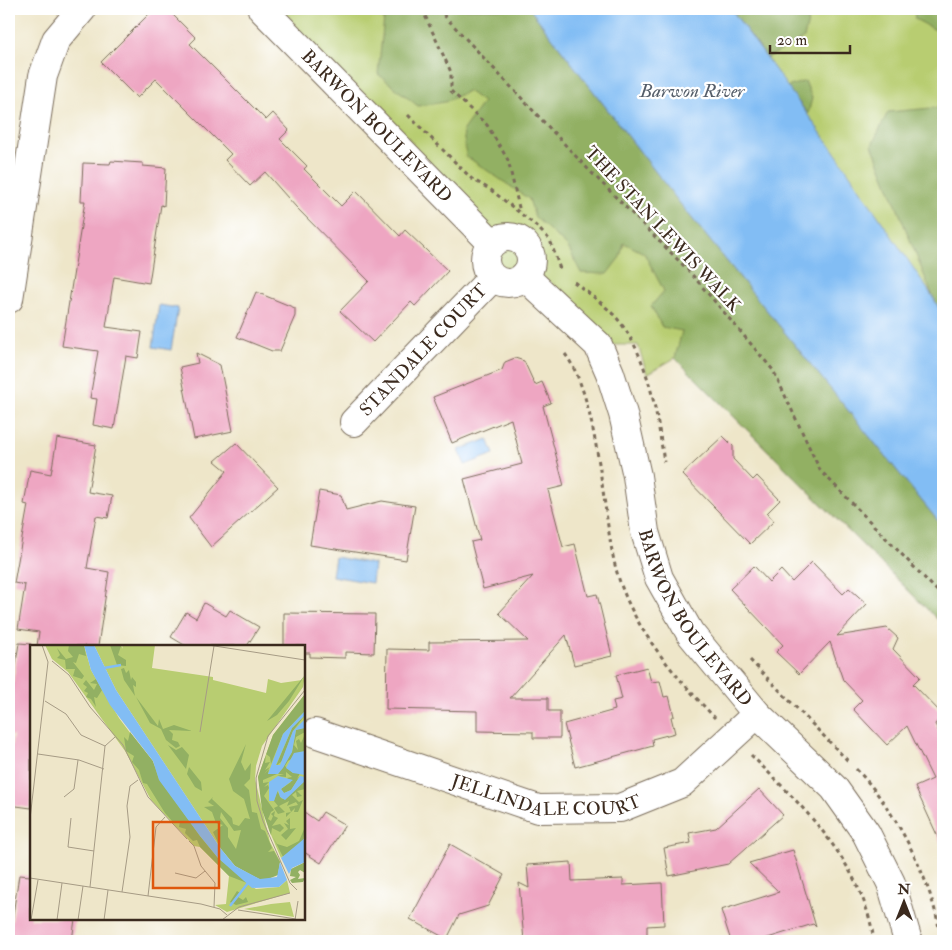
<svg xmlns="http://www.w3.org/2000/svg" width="952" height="950" viewBox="0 0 952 950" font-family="'IM FELL Double Pica',serif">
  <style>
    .green { fill: #b8cd71; stroke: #7a7c48 }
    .forest { fill: #92b063; stroke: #666d40 }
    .water { fill: #82bdf4; stroke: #5e7489 }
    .building { fill: #eea6c2 }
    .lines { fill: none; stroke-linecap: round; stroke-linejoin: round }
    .street-casing { stroke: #7a6c5a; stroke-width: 30 }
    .secondary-casing { stroke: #7a6c5a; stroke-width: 30 }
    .path { stroke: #7a6c5a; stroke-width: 3; stroke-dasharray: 4 4; stroke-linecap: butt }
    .street { stroke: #fff; stroke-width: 28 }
    .secondary { stroke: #fff; stroke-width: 28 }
    .labels { text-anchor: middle; stroke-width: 4.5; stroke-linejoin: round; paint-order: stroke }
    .street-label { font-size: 18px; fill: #3b2a1e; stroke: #fff }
    .water-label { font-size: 19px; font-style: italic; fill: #545d69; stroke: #fff }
    .inset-river { fill: none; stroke: #82bdf4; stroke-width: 2.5 }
    .inset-road { fill: none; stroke: #a69b85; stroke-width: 1 }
    .view { fill: #df570d; fill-opacity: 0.15; stroke: #df570d; stroke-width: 2.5 }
    .inset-edge { fill: none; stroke: #3b2a1e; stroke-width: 2.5 }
  </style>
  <rect width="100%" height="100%" fill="#fff"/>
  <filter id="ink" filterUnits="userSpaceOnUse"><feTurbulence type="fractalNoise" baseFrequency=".02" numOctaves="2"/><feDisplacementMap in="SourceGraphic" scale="10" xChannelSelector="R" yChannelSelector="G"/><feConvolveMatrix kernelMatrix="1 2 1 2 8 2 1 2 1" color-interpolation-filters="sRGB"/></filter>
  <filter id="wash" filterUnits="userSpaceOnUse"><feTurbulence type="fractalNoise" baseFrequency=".0096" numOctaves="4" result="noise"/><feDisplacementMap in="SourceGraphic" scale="20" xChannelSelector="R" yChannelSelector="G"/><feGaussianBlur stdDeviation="1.12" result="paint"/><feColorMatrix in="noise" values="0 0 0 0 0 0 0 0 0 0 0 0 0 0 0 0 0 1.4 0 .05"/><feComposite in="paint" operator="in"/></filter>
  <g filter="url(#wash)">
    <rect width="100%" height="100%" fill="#eee6c9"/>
    <path class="green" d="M262 9H530L682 206 943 527V625L675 358 647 374 638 345H598L519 281C497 288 479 271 487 249Z
      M731 9H943V316L933 297Z"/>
    <path class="forest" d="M385 9H530L682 206 943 527V625L675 358 682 331 662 327 651 306 664 291 644 253 624 243 620 257 607 274 581 273 568 247 535 217 529 199 466 156 463 130 483 102 468 91 445 102 418 106 378 74Z
      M731 9H811L804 38 767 58Z
      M914 9H943V34L915 19Z
      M805 81 812 98 808 114 787 87Z
      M943 107V316L933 297 872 145 888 112Z"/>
    <path class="water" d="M530 9H731L834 151 933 297 943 316V527L682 206Z
      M159 305 178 308 171 350 153 347Z
      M488 439 494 454 465 465 459 450Z
      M335 557 374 564 372 583 332 576Z"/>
    <g id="blocks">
      <path class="building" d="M154 9H167L196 38 190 44 266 120 273 113 289 130 280 139 307 166 304 169 341 206 356 191 400 236 405 230 448 271 415 306 411 302 373 342 340 311 369 281 296 207 265 172 250 186 225 160 231 154 156 79 137 98 101 62Z
        M111 161 143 163V166L166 168 164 206 161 205 149 283 114 277 106 327 142 332 138 358 126 356 114 429 93 425 97 399 90 398 98 351 62 346 85 201H81L83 163 110 164Z
        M256 292 295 308V316L280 351H272L237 337Z
        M196 353 220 365 233 431 194 439 180 367 198 363Z
        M515 358 524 361 535 385 542 382 551 403 543 406 564 486 548 490 563 547 575 544 588 596 597 594 612 656 574 665 566 635 510 698H548V711H560V738H533V732L477 731V711L386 709 387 649 429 650V642L528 641 499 613 533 576 483 589 471 542 480 540 464 479 522 464 511 419 452 443 433 397 502 370 505 362Z
        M723 436 733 446V459L753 480 757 476 780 500 767 513 774 521 750 544 682 474Z
        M57 438 96 445 88 492 112 496 108 518 96 516 87 568 109 572 98 646H37L39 632 18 629 25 585 14 583 28 505 24 504 30 470 51 474Z
        M236 443 278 487 211 547 189 518 227 471 215 461Z
        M319 491 341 495 346 510 382 501 415 506 406 560 310 545Z
        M812 562 843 594 849 588 867 604 837 636 887 628 898 638 893 649 920 677 913 684 943 715 935 724 943 740V848L915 787 933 779 907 726 887 745 853 709 862 700 843 680 830 642 799 674 776 652 783 645 730 589 754 566 769 582 781 570 792 582Z
        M204 603 226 616 230 610 259 627 247 646H186L171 637 186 612 196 618Z
        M284 613 375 614 374 653 345 652V658L310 657V653H304V646H284Z
        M19 643 31 644V808L9 805V764L13 736H9V710Z
        M647 667 651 682 660 681 664 697 669 696 674 716 671 717 675 733 652 739 653 746 575 767 564 724 615 710 613 701 622 699 616 675Z
        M759 789 783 815 728 864 669 876 664 848 691 843 689 833 716 828Z
        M304 812 317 821 323 812 345 825 321 863 304 852Z
        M450 844 504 875 488 906 459 915 447 939 410 919Z
        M793 850 816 927 813 924 758 941H731L721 910 779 892 749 863Z
        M571 862 572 881 623 879V885L662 883 664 925 647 926V941H524L519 883 529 888 527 865Z
        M19 875 31 876V919H75L72 941H9Z"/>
    </g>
  </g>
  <g filter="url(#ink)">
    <use href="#blocks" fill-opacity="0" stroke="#7a6c5a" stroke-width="1"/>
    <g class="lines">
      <defs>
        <g id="street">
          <path d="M9 299 43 76 56 40 82 9"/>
          <path id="s1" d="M354 422 492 278"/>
          <path id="s2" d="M315 733 538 809 620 808 682 783 757 714"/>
        </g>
        <g id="secondary">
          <path id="s3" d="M262 9 492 243"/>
          <circle cx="508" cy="260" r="23"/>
          <path id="s4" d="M524 276 598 345 610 373 623 414 637 476 645 532 659 578 690 633 757 714 834 788 866 833 891 883 908 941"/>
        </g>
      </defs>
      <use href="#street" class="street-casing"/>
      <use href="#secondary" class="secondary-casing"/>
      <path class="path" d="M422 9 451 72V91L487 125 508 160 520 212
        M438 9 585 166 688 270 773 370 820 470 943 597
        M408 115 472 179 491 190 535 225 550 240 561 272
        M574 282C587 292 601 302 613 314 648 351 657 413 664 462
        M565 354C597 396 602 502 613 556 626 622 671 671 715 718
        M750 660 850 763
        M751 755C804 808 863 863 874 941
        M856 769C896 809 935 886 941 941"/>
      <use href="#street" class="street"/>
      <use href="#secondary" class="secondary"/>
    </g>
  </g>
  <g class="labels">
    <g class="street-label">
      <text dy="6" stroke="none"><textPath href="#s3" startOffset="164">BARWON BOULEVARD</textPath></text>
      <text transform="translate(663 229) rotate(47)" y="6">THE STAN LEWIS WALK</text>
      <text dy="6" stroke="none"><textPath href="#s1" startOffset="100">STANDALE COURT</textPath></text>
      <text dy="6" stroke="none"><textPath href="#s4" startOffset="395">BARWON BOULEVARD</textPath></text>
      <text dy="6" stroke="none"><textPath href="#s2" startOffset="242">JELLINDALE COURT</textPath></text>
    </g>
    <g class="water-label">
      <text x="692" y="97">Barwon River</text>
    </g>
  </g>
  <g transform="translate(30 645)">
    <rect width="275" height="275" fill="#eee6c9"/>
    <path d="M15 0H54L61 25 89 73 208 232 226 244 249 242 257 235 260 248 197 267 185 260 196 259 199 231 170 202 164 201 121 155 95 106 38 27 22 14ZM64 0H91L93 4 92 0H125L122 23 183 32V35L236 48 238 34 251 38 272 35 275 30 273 42 232 101 226 121 225 134 240 197 251 218 191 204 86 45ZM275 49V193L251 213 239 185 228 132 243 90ZM260 257 264 272 214 264 241 259Z" fill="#b8cd71"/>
    <path d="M39 0H54L56 11 49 9 46 18 43 17 54 31 52 34 43 31 45 24H36L35 15 27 13 30 10 27 3 36 14 43 12 38 6ZM80 0 91 1 88 10 96 15V21L87 20ZM94 23 96 28 99 25 101 35 102 32 106 37V42L103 40 105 51 94 35 91 24ZM275 30 259 56 247 70 237 76ZM66 34 72 45 67 53 64 52 66 62 61 54 56 52 58 48 54 46 57 42 53 39 56 35 64 45 67 39 60 38ZM275 49 274 67 253 89 241 119 240 112 236 109 235 118 240 117 235 125 240 122 234 129 239 124 238 129H247L233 135V138L239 137 234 142 238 140 239 143 234 151 244 165 241 167 238 174 241 176 243 171 241 169 245 166 244 171 248 173 242 181 250 179 254 183 250 187 242 183 241 190 232 165 228 132 243 90ZM106 52 128 81 129 74 133 84 144 80 162 86 139 85 143 89 142 95 148 97 150 101 146 103 136 95 131 84 120 78ZM275 70 263 86 252 116 246 121 262 83ZM275 82V87L266 92 264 100 268 105 266 96 269 94 271 98 275 89V106L258 116 255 121 263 128H270L267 134 270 131 261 145 254 148 251 144 261 137 257 133 262 132 256 127V132L247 131 254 129H248L262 107 266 85ZM100 87 123 116 129 134 170 191 188 213 222 240 199 231 170 202 167 195 163 196 155 188 156 184 149 182 150 176H142L135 168 117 139 113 138 109 125 102 117 104 111 96 106 94 92 98 96ZM216 99 211 117 215 126 221 118 220 134 214 140 219 145 222 167 227 168 231 184 235 186 242 203 238 207 244 206 250 217 248 230 238 234H229L205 221 191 204 183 187 193 180 186 178 182 167 174 162 184 161 178 157 183 152 182 154 202 173 203 179 209 181 215 173 220 174 214 154 203 146 199 134ZM191 167 204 186 211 185 206 204 198 192V183L190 173ZM138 100 146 105 152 102 159 110 156 124ZM159 122 171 137 172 146 165 142 157 129ZM275 136V144L267 146 272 151 267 152 266 147 262 150 269 157 273 155 268 167H264L265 163 256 172V168L261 167 259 162 268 160 266 157 257 161 259 156 249 161 255 167 248 169 244 163 248 161 244 156 247 146 252 154ZM260 173V184L266 183 256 195 251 190 258 184 254 178 259 180 256 176ZM275 182 273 196 253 212 243 192 247 199 257 202 269 196ZM275 217V228L270 225 268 227 270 230 268 234 275 233 273 237 262 238 260 235 266 232 260 231 261 224ZM207 246 210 248 208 252 213 255 216 252 218 257 206 260 200 257Z" fill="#92b063" fill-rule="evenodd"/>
    <path d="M54 0H64L86 45 191 204 205 221 230 234 247 232 250 217 257 235 249 242 222 243 188 213 170 191 129 135 123 116 80 60 61 25ZM275 58V70L262 83 246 120H250L263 86 275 74V83L266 85 262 107 253 123 248 129H238L253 89 274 67ZM275 106V130L263 128 256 123 264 108ZM248 131 263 135 251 144 254 148 261 145 270 131 275 132V136L255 155 250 152 248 145 244 156H239V137ZM275 193V217L262 223 259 229 251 213Z" fill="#82bdf4"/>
    <path class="inset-river" d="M74 23 91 20M200 261 218 238"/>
    <path class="inset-road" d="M12 0 18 17M178 0 275 15M22 16 39 30 60 62 93 100 118 152 157 194M15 56 36 69 51 90 75 101M170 87 184 1M8 109 49 115 74 124M34 152 44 144 48 115M41 173 38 202 64 206M0 174 18 17M159 196 164 201 171 221 185 238 184 262M145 228 166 233 175 226M0 233 171 259 190 264 197 270M60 242 75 101 85 92M267 245 260 238 233 176 227 156 226 133 238 91 275 45M92 247 100 192 97 161 100 141 108 135M118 251 126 182 135 172M208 265 266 274M1 275 8 235M27 275 32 238M48 275 53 241M74 275 78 245M192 275 209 262 260 248M265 275 268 256"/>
    <path class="view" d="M123 177H189V243H123Z"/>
    <rect width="275" height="275" class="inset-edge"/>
  </g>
  <rect width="952" height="950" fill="none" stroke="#fff" stroke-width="30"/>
  <g transform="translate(904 902)" stroke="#ffffff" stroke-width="4" paint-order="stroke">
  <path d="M0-4L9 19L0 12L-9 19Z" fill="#3b2a1e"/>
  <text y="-8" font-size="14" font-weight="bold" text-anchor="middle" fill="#3b2a1e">N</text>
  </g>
  <path d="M770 45v8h80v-8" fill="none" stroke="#3b2a1e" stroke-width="2.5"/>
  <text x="777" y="45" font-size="15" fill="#3b2a1e" stroke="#ffffff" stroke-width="4" paint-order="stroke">20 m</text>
</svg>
